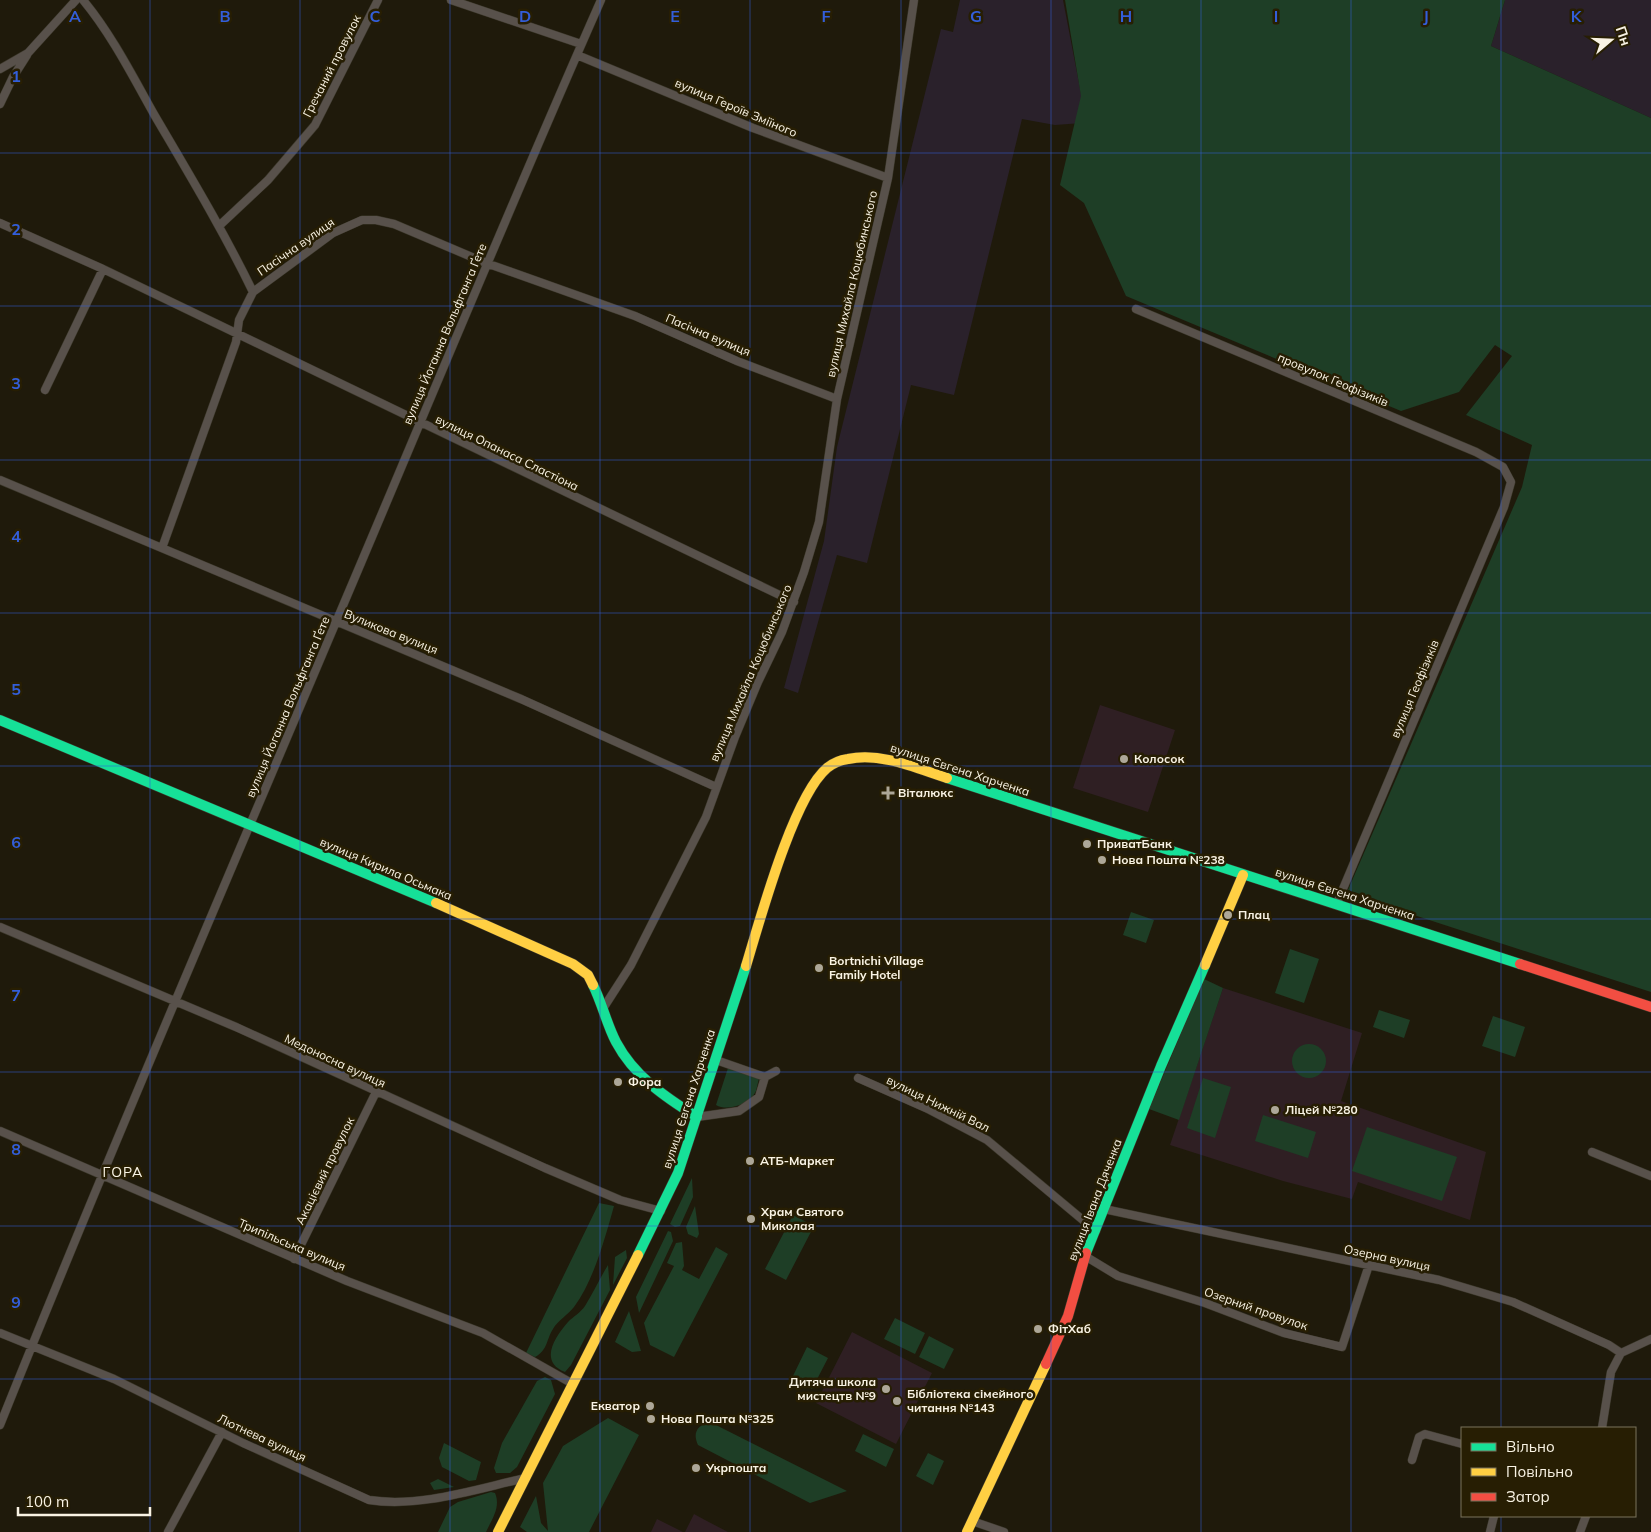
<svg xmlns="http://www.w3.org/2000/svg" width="1651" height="1532" viewBox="0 0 1651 1532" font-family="Mulish,sans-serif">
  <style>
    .industrial { fill: #2a212b }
    .education { fill: #2f1f23 }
    .green { fill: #1e3e26 }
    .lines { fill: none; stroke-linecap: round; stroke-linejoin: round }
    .street-casing { stroke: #3c382b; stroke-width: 9 }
    .fast-casing { stroke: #3c382b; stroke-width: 11 }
    .slow-casing { stroke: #3c382b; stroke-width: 11 }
    .jam-casing { stroke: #3c382b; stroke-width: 11 }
    .street { stroke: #58514b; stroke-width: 8 }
    .fast { stroke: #16e098; stroke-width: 10 }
    .slow { stroke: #ffcf43; stroke-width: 10 }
    .jam { stroke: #f24e42; stroke-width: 10 }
    .grid { fill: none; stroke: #335ed9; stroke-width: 1; stroke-opacity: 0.55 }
    .poi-dot { fill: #ada798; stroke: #271e03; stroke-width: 2 }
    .labels { text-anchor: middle; stroke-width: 5; stroke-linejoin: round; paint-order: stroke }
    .street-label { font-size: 12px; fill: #f9f3e4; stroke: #271e03 }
    .poi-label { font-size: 12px; font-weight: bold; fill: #f9f3e4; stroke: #271e03; text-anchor: start }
    .neighbourhood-label { font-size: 14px; letter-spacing: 1px; fill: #f9f3e4; stroke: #271e03 }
    .grid-label { font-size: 16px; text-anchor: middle; font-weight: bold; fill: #335ed9; stroke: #271e03; stroke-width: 5; stroke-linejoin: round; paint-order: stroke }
  </style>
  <rect width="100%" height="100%" fill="#1f1a0b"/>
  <path class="industrial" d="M960 0H1063L1083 104 1082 123 1055 125 1022 119 954 395 911 385 867 563 837 555 798 693 784 688 824 541 837 447 941 29 953 32Z
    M1505 0H1651V118L1491 46Z"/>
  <path class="education" d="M1100 705 1175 730 1148 812 1073 788Z
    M1223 988 1362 1033 1341 1101 1486 1152 1470 1220 1358 1182 1352 1199 1283 1181 1170 1145Z
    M852 1332 932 1373 896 1444 816 1403Z
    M694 1514 705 1520 728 1532H685Z
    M657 1519 683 1532H651Z"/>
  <path class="green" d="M1065 0H1505L1491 46 1651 118V992L1377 903 1375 899 1348 890 1522 487 1532 445 1466 415 1512 356 1495 345 1459 392 1401 411 1126 296 1084 203 1060 185 1081 96Z
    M1131 912 1154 920 1146 943 1123 935Z
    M1290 949 1319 959 1304 1003 1275 993Z
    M1204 979 1223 988 1179 1120 1149 1109Z
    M1379 1010 1410 1020 1404 1038 1373 1027Z
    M1493 1016 1525 1027 1515 1057 1482 1046Z
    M1292 1061a17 17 0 1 1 34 0a17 17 0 1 1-34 0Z
    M728 1068 759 1078C758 1082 757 1087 756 1091 750 1104 728 1112 716 1105Z
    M1203 1078 1231 1087 1215 1138 1187 1128Z
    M1263 1115 1316 1132 1308 1158 1255 1141Z
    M1367 1127 1457 1157 1442 1201 1352 1171Z
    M692 1178 693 1197 680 1226 675 1227 670 1224Z
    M599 1203 614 1206C605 1238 594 1280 574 1307 568 1315 558 1320 553 1329 546 1340 548 1350 535 1357L526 1353Z
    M695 1206 699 1234 697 1238 688 1234 686 1227Z
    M793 1215 814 1226 786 1280 765 1269Z
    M668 1231 671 1232 673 1241 639 1313 636 1297Z
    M682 1242 684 1266 682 1270 699 1279 716 1247 728 1254 674 1357 650 1345 644 1323 674 1266 667 1263 676 1243Z
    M626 1250 627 1258 613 1285 615 1257Z
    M608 1265 610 1290 571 1365 565 1372C539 1362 554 1338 568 1322 573 1317 581 1312 585 1306 593 1293 600 1278 608 1265Z
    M629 1311 641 1351 632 1352 615 1342Z
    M895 1318 925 1333 915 1354 884 1339Z
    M929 1336 954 1349 944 1369 919 1357Z
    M807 1347 828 1358 812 1389 792 1378Z
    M545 1377 551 1380 555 1394 517 1467 510 1473H496L494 1468 502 1443 537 1381Z
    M608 1418 639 1435 589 1532H527L520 1527 536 1496 541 1523 548 1531 543 1483 563 1446Z
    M710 1422 847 1491 810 1503 698 1445C692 1432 698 1425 710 1422Z
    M863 1434 894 1449 886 1467 855 1451Z
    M444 1443 481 1462 476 1480 469 1481 442 1467 439 1458Z
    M928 1453 944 1461 933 1485 916 1476Z
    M438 1479 454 1487 434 1490 430 1483Z
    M491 1492 495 1493C501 1507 492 1519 486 1532H438L450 1507 458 1502Z"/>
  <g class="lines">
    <defs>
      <path id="street" d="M83 0C112 35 133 77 155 116 189 174 224 232 253 292
        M451 0 581 44
        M577 55 753 128 888 178
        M0 69 28 53 76 0
        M0 104 13 77 27 55
        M0 223 103 269 794 602
        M219 226 268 180 315 125 378 0
        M1136 309 1476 452 1503 467 1511 482 1504 507 1337 903
        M45 390 103 269
        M0 480 521 699 716 787
        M162 548 236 342 239 320 253 292 333 233 362 220H376L394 224 486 263 635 316 737 361 837 399
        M0 927 236 1027 545 1168 620 1200 661 1211
        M604 1007 631 965 706 817 735 737 758 682 782 632 804 572 819 522 837 399 888 178 914 0
        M716 1060 765 1077 776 1071
        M858 1078 928 1109 987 1140 1096 1231
        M697 1117 739 1111 759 1097 765 1077
        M0 1131 347 1281 483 1333 573 1384
        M1592 1152 1651 1176
        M1104 1209 1439 1280 1513 1302 1609 1345 1621 1353 1651 1339
        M1085 1256 1118 1276 1205 1303 1284 1333 1342 1347 1369 1265
        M294 1259 376 1092
        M0 1333 114 1379 243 1443 369 1500C420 1508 476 1489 526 1478
        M0 1425C108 1156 223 889 336 622 424 415 510 206 601 0
        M1602 1428 1611 1372 1621 1353
        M1412 1460 1419 1437 1425 1434 1462 1444
        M972 1521 1004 1532
        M168 1532 222 1432
        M1490 1532 1494 1516
        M1580 1532 1586 1516"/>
      <path id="fast" d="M0 720 436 903
        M947 778 1520 964
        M593 985C602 1003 607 1025 616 1042 634 1076 665 1097 697 1117
        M1086 1253 1161 1066 1205 965
        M638 1255 678 1173 746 966"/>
      <path id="slow" d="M436 903 573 964 588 975 593 985
        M1205 965 1243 875
        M746 966C760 920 793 797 827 768 833 763 841 760 848 759 881 752 916 768 947 778
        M498 1532 638 1255
        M967 1532 1046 1364"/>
      <path id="jam" d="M1520 964 1651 1007
        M1046 1364 1068 1316 1086 1253"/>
    </defs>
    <use href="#street" class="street-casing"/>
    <use href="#fast" class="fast-casing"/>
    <use href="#slow" class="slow-casing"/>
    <use href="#jam" class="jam-casing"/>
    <use href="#street" class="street"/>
    <use href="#fast" class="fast"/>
    <use href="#slow" class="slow"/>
    <use href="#jam" class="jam"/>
  </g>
  <path class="grid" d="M150 0V1532M300 0V1532M450 0V1532M600 0V1532M750 0V1532M901 0V1532M1051 0V1532M1201 0V1532M1351 0V1532M1501 0V1428M0 153H1651M0 306H1651M0 460H1651M0 613H1651M0 766H1651M0 919H1651M0 1072H1651M0 1226H1651M0 1379H1651M1501 1516V1532"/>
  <g class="poi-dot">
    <circle cx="1124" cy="759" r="5"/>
    <path d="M885.5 785.5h5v5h5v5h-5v5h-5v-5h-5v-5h5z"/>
    <circle cx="1087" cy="844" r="5"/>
    <circle cx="1102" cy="860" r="5"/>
    <circle cx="1228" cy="915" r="5"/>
    <circle cx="819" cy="968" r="5"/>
    <circle cx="618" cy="1082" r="5"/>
    <circle cx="1275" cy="1110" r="5"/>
    <circle cx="750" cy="1161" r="5"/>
    <circle cx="751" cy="1219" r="5"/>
    <circle cx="1038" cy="1329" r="5"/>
    <circle cx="886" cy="1389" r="5"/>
    <circle cx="897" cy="1401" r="5"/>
    <circle cx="650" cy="1406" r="5"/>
    <circle cx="651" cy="1419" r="5"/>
    <circle cx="696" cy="1468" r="5"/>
  </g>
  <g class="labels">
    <g class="street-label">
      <text transform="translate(332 66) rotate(-63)" y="4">Гречаний провулок</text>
      <text transform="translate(736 108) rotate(23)" y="4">вулиця Героїв Зміїного</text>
      <text transform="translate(296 247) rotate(-35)" y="4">Пасічна вулиця</text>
      <text transform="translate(852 284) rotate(-77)" y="4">вулиця Михайла Коцюбинського</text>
      <text transform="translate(445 334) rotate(-67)" y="4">вулиця Йоганна Вольфганга Ґете</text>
      <text transform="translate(708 335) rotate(23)" y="4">Пасічна вулиця</text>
      <text transform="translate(1333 380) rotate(23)" y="4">провулок Геофізиків</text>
      <text transform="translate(507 453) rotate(26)" y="4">вулиця Опанаса Сластіона</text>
      <text transform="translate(391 632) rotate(22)" y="4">Вуликова вулиця</text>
      <text transform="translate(751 673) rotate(-67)" y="4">вулиця Михайла Коцюбинського</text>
      <text transform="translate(1415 689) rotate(-67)" y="4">вулиця Геофізиків</text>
      <text transform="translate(288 707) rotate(-67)" y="4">вулиця Йоганна Вольфганга Ґете</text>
      <text transform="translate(960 770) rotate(18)" y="4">вулиця Євгена Харченка</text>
      <text transform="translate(386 869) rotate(23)" y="4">вулиця Кирила Осьмака</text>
      <text transform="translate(1345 894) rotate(18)" y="4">вулиця Євгена Харченка</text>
      <text transform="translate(335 1061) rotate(25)" y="4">Медоносна вулиця</text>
      <text transform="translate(689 1099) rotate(-72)" y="4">вулиця Євгена Харченка</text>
      <text transform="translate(938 1104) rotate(26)" y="4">вулиця Нижній Вал</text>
      <text transform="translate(325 1171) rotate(-64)" y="4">Акацієвий провулок</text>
      <text transform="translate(1095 1200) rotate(-69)" y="4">вулиця Івана Дяченка</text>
      <text transform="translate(292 1245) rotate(23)" y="4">Трипільська вулиця</text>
      <text transform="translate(1387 1258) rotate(12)" y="4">Озерна вулиця</text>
      <text transform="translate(1256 1309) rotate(19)" y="4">Озерний провулок</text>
      <text transform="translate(262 1438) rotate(25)" y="4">Лютнева вулиця</text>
    </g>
    <g class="poi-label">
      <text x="1134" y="763">Колосок</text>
      <text x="898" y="797">Віталюкс</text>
      <text x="1097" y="848">ПриватБанк</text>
      <text x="1112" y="864">Нова Пошта №238</text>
      <text x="1238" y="919">Плац</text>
      <text x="829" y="965">Bortnichi Village<tspan x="829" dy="14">Family Hotel</tspan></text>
      <text x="628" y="1086">Фора</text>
      <text x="1285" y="1114">Ліцей №280</text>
      <text x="760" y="1165">АТБ-Маркет</text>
      <text x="761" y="1216">Храм Святого<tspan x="761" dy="14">Миколая</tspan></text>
      <text x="1048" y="1333">ФітХаб</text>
      <text x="876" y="1386" text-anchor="end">Дитяча школа<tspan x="876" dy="14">мистецтв №9</tspan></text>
      <text x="907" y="1398">Бібліотека сімейного<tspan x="907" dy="14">читання №143</tspan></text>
      <text x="640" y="1410" text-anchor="end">Екватор</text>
      <text x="661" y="1423">Нова Пошта №325</text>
      <text x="706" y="1472">Укрпошта</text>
    </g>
    <g class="neighbourhood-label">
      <text x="123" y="1177">ГОРА</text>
    </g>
  </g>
  <g class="grid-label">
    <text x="75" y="22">A</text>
    <text x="225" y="22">B</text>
    <text x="375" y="22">C</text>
    <text x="525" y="22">D</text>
    <text x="675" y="22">E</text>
    <text x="826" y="22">F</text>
    <text x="976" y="22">G</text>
    <text x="1126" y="22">H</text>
    <text x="1276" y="22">I</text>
    <text x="1426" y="22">J</text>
    <text x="1576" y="22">K</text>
    <text x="16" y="82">1</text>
    <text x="16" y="235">2</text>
    <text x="16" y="389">3</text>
    <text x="16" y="542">4</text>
    <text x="16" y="695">5</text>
    <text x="16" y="848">6</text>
    <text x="16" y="1001">7</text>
    <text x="16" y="1155">8</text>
    <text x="16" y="1308">9</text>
  </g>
  <rect x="1461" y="1427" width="175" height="90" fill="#271e03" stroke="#7b735d"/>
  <rect x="1471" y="1443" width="25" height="8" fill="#16e098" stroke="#7b735d"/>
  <text x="1506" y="1452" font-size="15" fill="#f9f3e4">Вільно</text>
  <rect x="1471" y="1468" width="25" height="8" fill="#ffcf43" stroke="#7b735d"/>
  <text x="1506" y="1477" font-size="15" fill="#f9f3e4">Повільно</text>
  <rect x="1471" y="1493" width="25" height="8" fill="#f24e42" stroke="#7b735d"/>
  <text x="1506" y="1502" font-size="15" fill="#f9f3e4">Затор</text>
  <g transform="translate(1611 40) rotate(71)" stroke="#271e03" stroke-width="4" paint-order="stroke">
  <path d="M0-4L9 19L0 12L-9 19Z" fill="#f9f3e4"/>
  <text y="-8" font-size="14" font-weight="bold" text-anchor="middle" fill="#f9f3e4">Пн</text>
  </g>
  <path d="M18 1507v8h132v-8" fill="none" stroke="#f9f3e4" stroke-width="2.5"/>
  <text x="25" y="1507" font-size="15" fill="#f9f3e4" stroke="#271e03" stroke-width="4" paint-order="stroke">100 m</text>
</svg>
